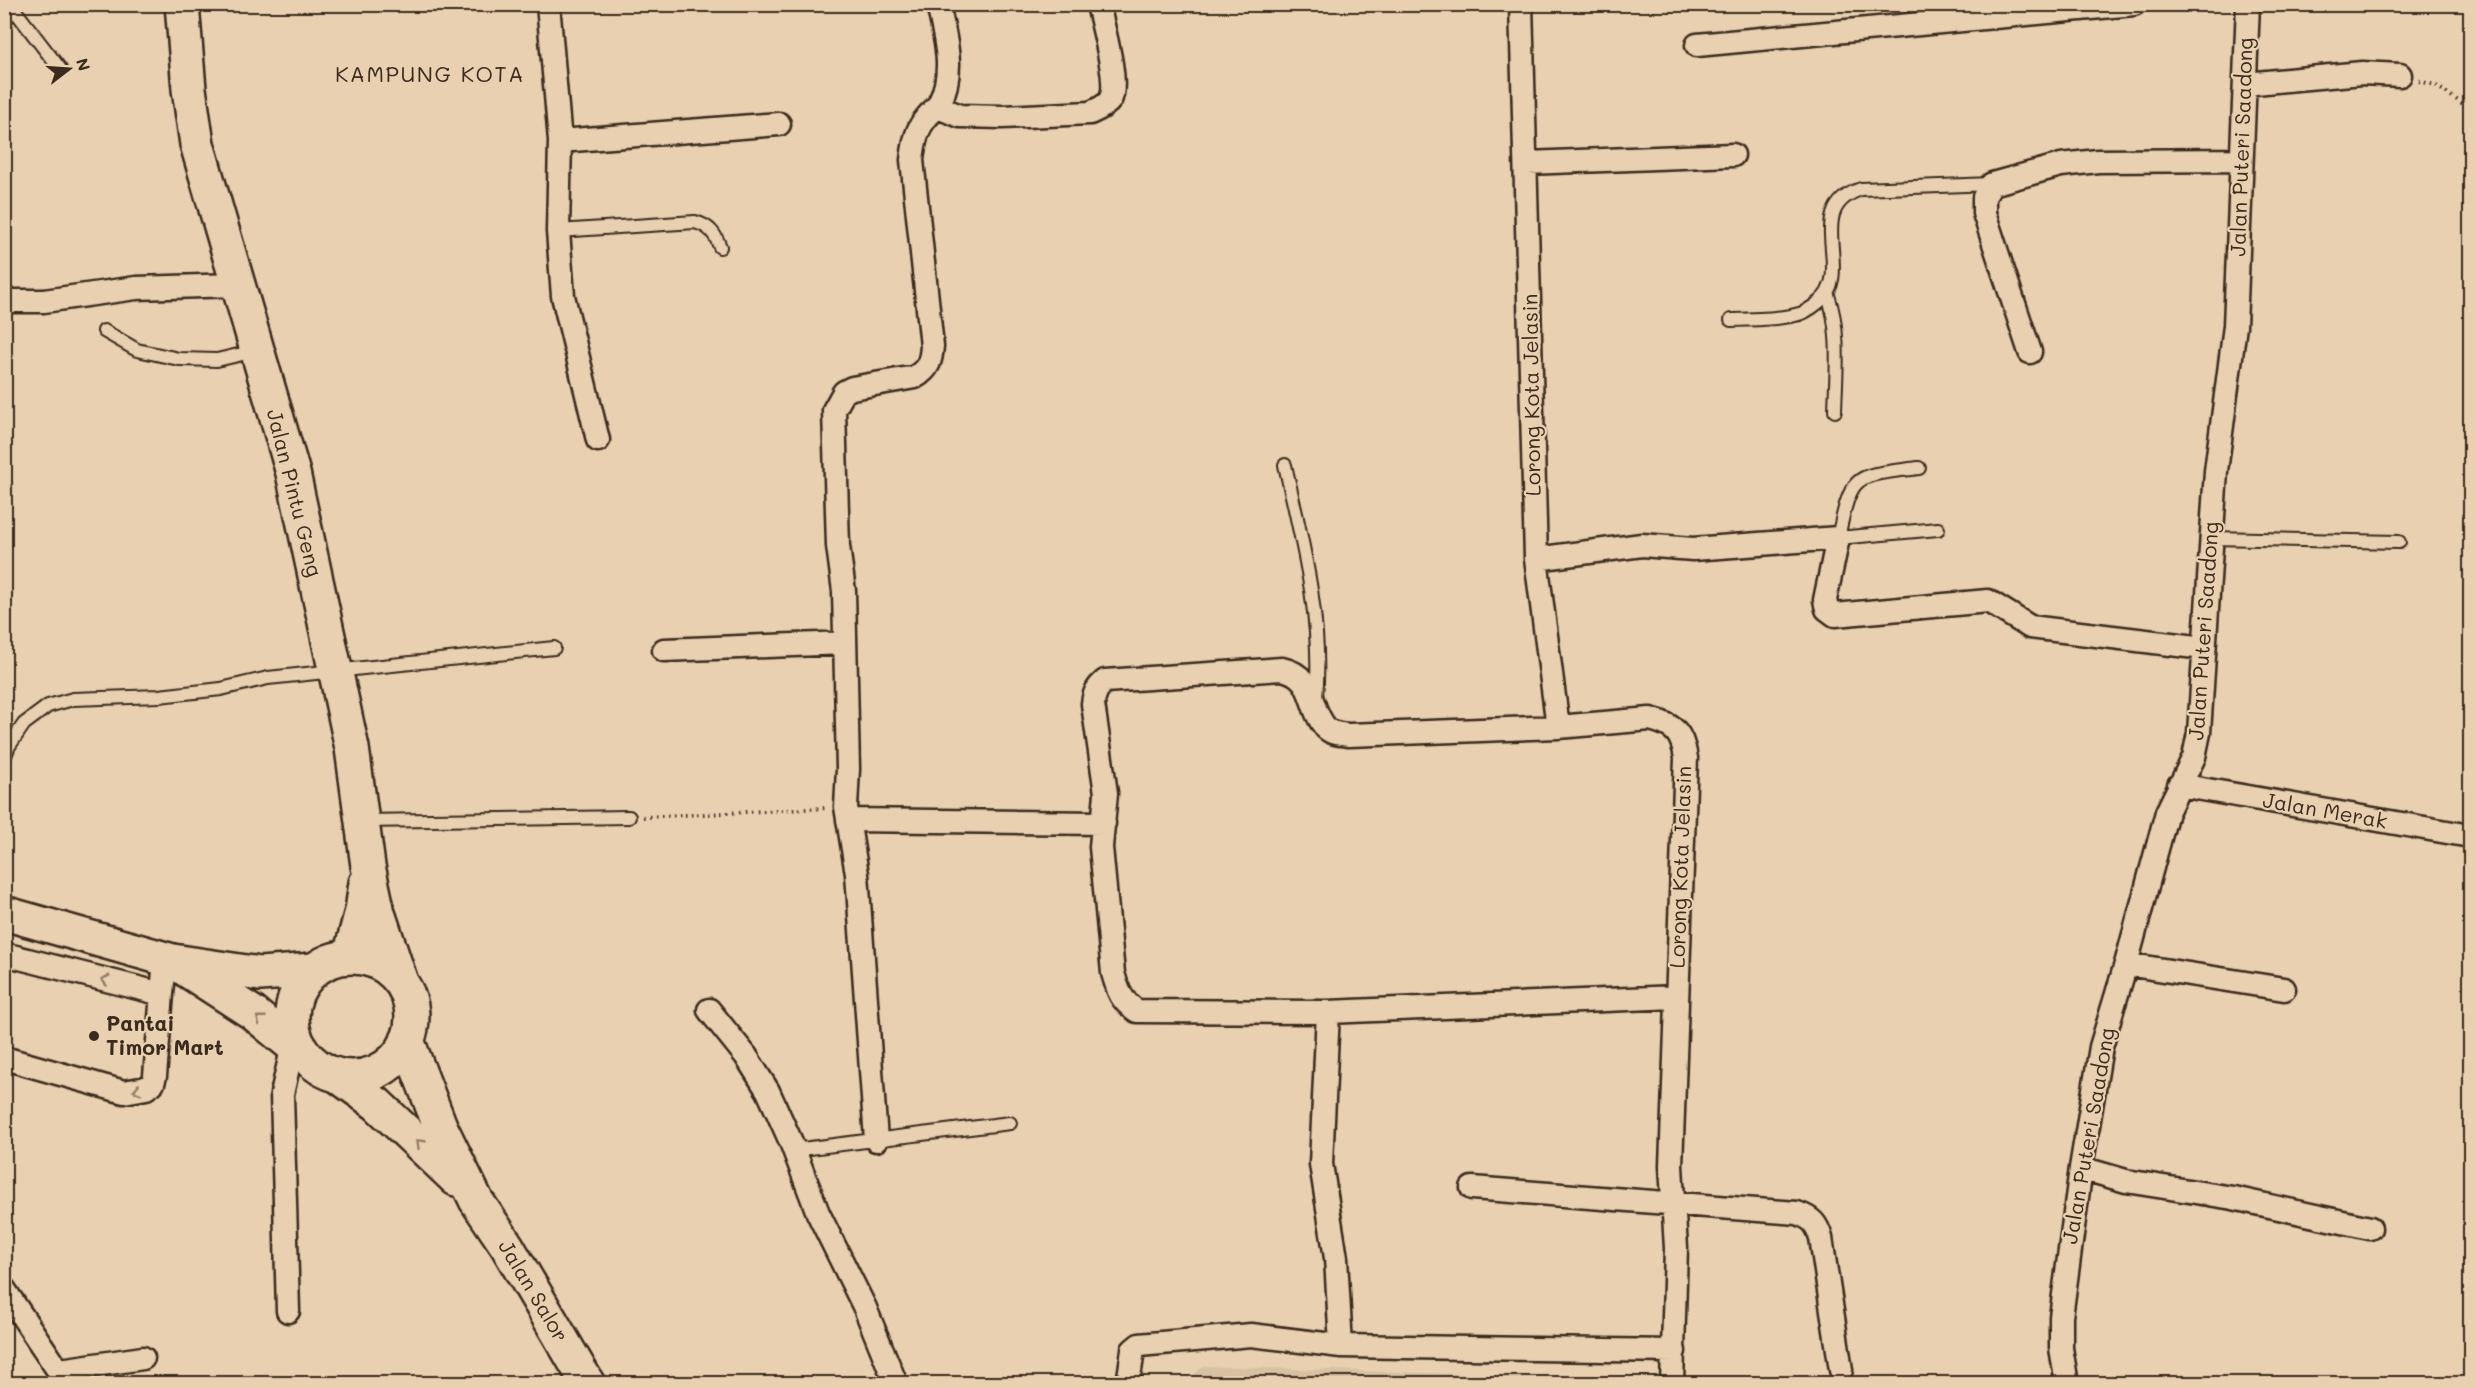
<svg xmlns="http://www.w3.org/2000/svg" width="2475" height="1388" viewBox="0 0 2475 1388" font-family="Mali,sans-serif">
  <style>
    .built { fill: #d8c1a2 }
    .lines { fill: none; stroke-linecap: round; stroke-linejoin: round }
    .service-casing { stroke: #3b2a1e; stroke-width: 16 }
    .minor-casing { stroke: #3b2a1e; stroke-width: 27 }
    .secondary-casing { stroke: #3b2a1e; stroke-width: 38 }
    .path { stroke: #3b2a1e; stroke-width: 4; stroke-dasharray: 1.5 4.5; stroke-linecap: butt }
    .service { stroke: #e8d0b0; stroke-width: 12 }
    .minor { stroke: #e8d0b0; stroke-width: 22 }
    .secondary { stroke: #e8d0b0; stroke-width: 33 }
    .oneway { stroke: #927d67 }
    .poi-dot { fill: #3b2a1e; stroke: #e8d0b0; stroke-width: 2 }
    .labels { text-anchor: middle; stroke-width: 4.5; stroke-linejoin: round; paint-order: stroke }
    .street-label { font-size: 21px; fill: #3b2a1e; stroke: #e8d0b0 }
    .poi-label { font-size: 21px; font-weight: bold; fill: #3b2a1e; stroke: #e8d0b0; text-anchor: start }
    .neighbourhood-label { font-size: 22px; letter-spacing: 1.5px; fill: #3b2a1e; stroke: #e8d0b0 }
  </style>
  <rect width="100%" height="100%" fill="#e8d0b0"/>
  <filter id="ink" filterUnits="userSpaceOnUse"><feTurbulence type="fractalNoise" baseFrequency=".0167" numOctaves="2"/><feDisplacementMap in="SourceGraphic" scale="12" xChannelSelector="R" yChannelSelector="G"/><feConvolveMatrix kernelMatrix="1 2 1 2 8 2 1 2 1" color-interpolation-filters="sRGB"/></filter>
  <g filter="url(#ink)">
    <path class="built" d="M1203 1366 1458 1374 1603 1383H1186Z"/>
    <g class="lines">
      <defs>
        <path id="service" d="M10 4 60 69
          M558 231 695 222C709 226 715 233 720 247
          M1828 295C1841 333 1836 372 1835 411
          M1731 320C1752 319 1775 320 1795 315 1804 314 1813 307 1819 302 1856 272 1801 209 1861 189L1992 184
          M104 331 137 350 179 359 217 360 255 351
          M1285 465C1302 541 1323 620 1316 698
          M1919 468C1854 476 1852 471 1838 538L1938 529
          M2211 538 2399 542
          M4 758 9 746 24 724 48 706 73 699 159 696 221 689 268 678 554 648
          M363 821 629 817
          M794 1150 1010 1123"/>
        <path id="minor" d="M548 4 560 141 558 231 563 296 598 440
          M1521 4 1536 559 1558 727 1650 719C1675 725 1682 733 1686 758L1671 1166 1676 1248 1672 1384
          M4 13 9 4
          M1697 45 2134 4
          M2245 84 2362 73 2400 75
          M938 107 960 116 1002 117 1090 113C1097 110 1106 106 1110 100 1120 84 1102 24 1098 4
          M560 141 779 124
          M1527 163 1733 155
          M4 301H44L136 288 237 285
          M2030 352 1984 213V197L1992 184 2061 165 2098 161 2240 160
          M1536 559 1642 545 1693 549 1838 538 1825 600 1827 609 1835 615 1988 601 2030 627 2204 648
          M664 650 845 643
          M1558 727 1349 735C1341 734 1332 734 1326 728 1307 707 1316 676 1282 669L1105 681C1097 688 1094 693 1093 704L1106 793 1101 847 1113 973C1118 991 1121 1001 1137 1011L1328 1012 1676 997
          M2179 785 2470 836
          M848 820 1104 823
          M4 954 162 994
          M2126 964 2284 989
          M709 1010 746 1056 768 1091 791 1142 818 1213 865 1308 896 1384
          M1328 1012 1321 1164 1336 1258 1341 1346
          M4 1058 124 1092 146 1088 153 1083 155 1076 165 959
          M876 1140 857 874 846 807 848 769 844 591 838 546 834 410 844 392 852 388 915 377C929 369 931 360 932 346L912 160C914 144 916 129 927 117 931 112 936 109 939 104 956 71 945 38 938 4
          M2081 1168 2126 1181 2233 1198 2370 1228
          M1472 1188 1797 1213C1812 1218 1817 1224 1821 1238L1841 1370
          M4 1289 56 1367 60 1370 143 1358
          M288 1311 282 1094 293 1045
          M1128 1384 1133 1350 1139 1345 1251 1335 1341 1346 1674 1351
          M2067 1384 2061 1348V1317L2081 1168 2101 1047 2126 964 2167 812 2194 757 2199 733 2216 471 2235 326 2248 4"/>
        <path id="secondary" d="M182 4 189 89 197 144 293 473 352 748 368 866 378 913 401 982
          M4 913 173 961 260 974 313 970
          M350 956 362 911 366 883
          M292 1017a60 60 0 1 1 120 0a60 60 0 1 1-120 0Z
          M182 967 253 1013 303 1054
          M407 1040 440 1126 476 1200 507 1246 588 1384
          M337 1075 377 1104 456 1179"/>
      </defs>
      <use href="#service" class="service-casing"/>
      <use href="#minor" class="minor-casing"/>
      <use href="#secondary" class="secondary-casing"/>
      <path class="path" d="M2419 81 2435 85 2470 109
        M643 817 827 808"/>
      <use href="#service" class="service"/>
      <use href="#minor" class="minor"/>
      <use href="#secondary" class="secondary"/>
    </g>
    <defs><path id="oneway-chevron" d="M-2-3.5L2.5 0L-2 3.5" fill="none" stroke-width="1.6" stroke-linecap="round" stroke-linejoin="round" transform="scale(1.5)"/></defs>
    <g class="oneway">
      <use href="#oneway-chevron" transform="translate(105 980) rotate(-166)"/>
      <use href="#oneway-chevron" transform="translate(260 1019) rotate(-141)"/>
      <use href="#oneway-chevron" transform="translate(137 1090) rotate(166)"/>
      <use href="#oneway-chevron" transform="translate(420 1143) rotate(-136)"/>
    </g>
  </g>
  <circle class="poi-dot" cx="94" cy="1036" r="6"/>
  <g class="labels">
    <g class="street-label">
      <text transform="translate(2242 147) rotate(-88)" y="7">Jalan Puteri Saadong</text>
      <text transform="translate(1532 395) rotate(-91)" y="7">Lorong Kota Jelasin</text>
      <text transform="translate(294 493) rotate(76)" y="7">Jalan Pintu Geng</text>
      <text transform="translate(2204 631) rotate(-86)" y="7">Jalan Puteri Saadong</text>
      <text transform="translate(2325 811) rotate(10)" y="7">Jalan Merak</text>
      <text transform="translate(1681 867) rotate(-88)" y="7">Lorong Kota Jelasin</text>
      <text transform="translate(2089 1136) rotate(-80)" y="7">Jalan Puteri Saadong</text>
      <text transform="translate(533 1291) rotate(59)" y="7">Jalan Salor</text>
    </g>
    <g class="poi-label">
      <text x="106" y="1031">Pantai<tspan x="106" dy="24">Timor Mart</tspan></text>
    </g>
    <g class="neighbourhood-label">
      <text x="430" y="82">KAMPUNG KOTA</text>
    </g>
  </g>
  <rect width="2475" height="1388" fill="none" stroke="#e8d0b0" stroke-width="24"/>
  <rect x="12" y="12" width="2451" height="1364" fill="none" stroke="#3b2a1e" stroke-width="2" filter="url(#ink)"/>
  <g transform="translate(69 69) rotate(73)" stroke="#e8d0b0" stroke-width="4.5" paint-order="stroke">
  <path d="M0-4.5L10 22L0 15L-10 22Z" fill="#3b2a1e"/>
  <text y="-9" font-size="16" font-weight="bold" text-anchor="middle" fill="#3b2a1e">N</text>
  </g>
</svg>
